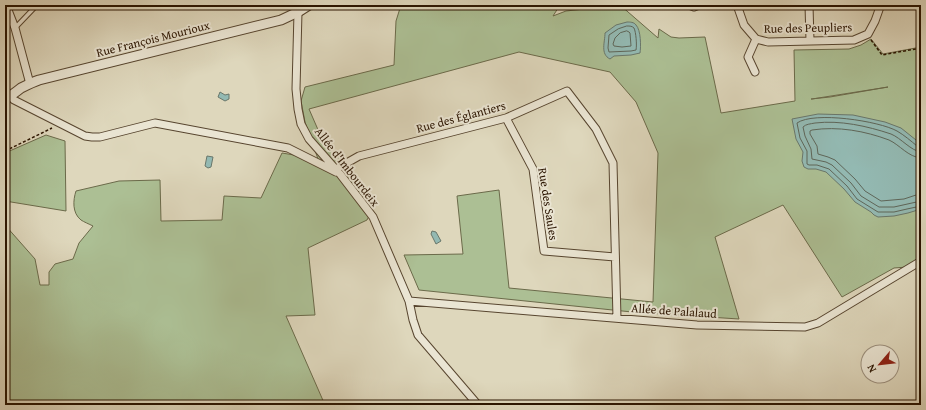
<svg xmlns="http://www.w3.org/2000/svg" width="926" height="410" viewBox="0 0 926 410" font-family="'Gentium Book Plus',serif">
  <style>
    .green { fill: #acbf94; stroke: #6b6a4a; fill-rule: evenodd }
    .water { fill: #93b9b2; stroke: #69776b }
    .lines { fill: none; stroke-linecap: round; stroke-linejoin: round }
    .shore { stroke: #5e6659; stroke-width: 1 }
    .service-casing { stroke: #57452f; stroke-width: 5.5 }
    .minor-casing { stroke: #57452f; stroke-width: 9 }
    .tertiary-casing { stroke: #57452f; stroke-width: 11 }
    .path { stroke: #2a1400; stroke-width: 1.5; stroke-dasharray: 3 2; stroke-linecap: butt }
    .service { stroke: #eae5d3; stroke-width: 3.5 }
    .minor { stroke: #eae5d3; stroke-width: 7 }
    .tertiary { stroke: #eae5d3; stroke-width: 9 }
    .labels { text-anchor: middle; stroke-width: 4; stroke-linejoin: round; paint-order: stroke }
    .street-label { font-size: 12px; fill: #2a1400; stroke: #eae5d3 }
  </style>
  <rect width="100%" height="100%" fill="#ded7bc"/>
  <filter id="stains"><feTurbulence type="fractalNoise" baseFrequency=".005" numOctaves="4"/><feColorMatrix values="0 0 0 0 .2 0 0 0 0 .09 0 0 0 0 .02 0 0 0 .5 -.17"/></filter>
  <radialGradient id="worn" r=".72"><stop offset=".6" stop-color="#630" stop-opacity="0"/><stop offset="1" stop-color="#630" stop-opacity=".3"/></radialGradient>
  <path class="green" d="M401 5H560L553 16 566 11 620 5 658 38 659 29 671 37 679 38 705 37 721 113 795 101 794 50 849 49 861 45 871 39 883 54 921 47V266L894 268 842 297 783 205 715 237 739 319 632 312 419 290 404 255 463 254 457 196 499 190 509 288 653 302 658 153 636 102 610 72 519 52 309 109 319 132 336 154 376 202 367 220 308 248 315 315 286 316 325 405H5V225L35 259 40 285H49V272L55 264 73 259 79 243 93 226C89 224 84 222 81 220 72 213 73 200 76 191L119 181 160 180 161 221 222 220 224 196 261 198 282 153 318 159 305 122 301 101 305 87 394 65 396 21ZM888 87 830 97 811 99H812Z
    M46 135 65 141 66 211 5 201V153Z"/>
  <path class="water" d="M627 22C630 22 634 22 636 25 641 30 641 47 640 53L631 55 614 56 610 59C600 54 605 42 605 33L616 25Z
    M220 92 225 95 229 94V99L225 101 218 97Z
    M818 114 853 115 885 122 901 128 921 144V209L908 213 894 216 878 217 874 215 871 212 855 202 844 189 826 172 816 169H808L804 167 802 161 803 152 796 139 792 119Z
    M207 156 213 157 211 167 208 168 205 166Z
    M432 231 436 232 441 241 436 244 431 234Z"/>
  <g class="lines">
    <path class="shore" d="M627 26C630 26 632 26 634 28 636 32 637 45 636 50L631 51 609 52 608 48 609 35 618 29Z
      M627 31 629 32 630 33 631 46 622 47 614 46 613 44 615 38 620 33Z
      M921 147 917 146C911 141 904 135 897 131 879 121 814 111 797 123L800 138 807 151V164L809 165H817L829 169 847 186 857 199 878 212H894L907 209 921 206
      M921 152C911 151 901 138 891 134 867 126 840 120 815 123 810 124 806 124 803 127L805 136 811 149 812 159 826 162 832 165 851 183 861 196 879 207H894L921 201
      M921 158C908 157 900 145 889 140 865 131 838 126 812 130L810 131V134L817 146 818 154 828 157 835 160 855 179 865 191 881 201 904 199 916 195 921 194"/>
    <defs>
      <path id="service" d="M15 28 37 5"/>
      <path id="minor" d="M6 5 15 28 30 84
        M689 5 694 7 699 5
        M737 5 744 25 756 39 768 42 854 40 868 34 875 21 880 7V5
        M809 5 810 41
        M298 12 296 89 298 109 301 124 309 139 340 174 373 217 409 301 413 320 418 335 478 405
        M755 72 748 57 756 39
        M11 97 14 100 85 136 92 137H100L155 123 288 148 336 172
        M506 118 533 169 544 251 615 257
        M336 169 359 156 506 118 567 91 596 129 613 163 617 318
        M409 301 697 325 805 327 818 323 921 261"/>
      <path id="tertiary" d="M5 99C11 96 16 92 21 88 27 85 33 82 39 80L281 20 298 12 309 5"/>
    </defs>
    <use href="#service" class="service-casing"/>
    <use href="#minor" class="minor-casing"/>
    <use href="#tertiary" class="tertiary-casing"/>
    <path class="path" d="M871 40 882 55 921 48
      M5 151 44 132 52 128"/>
    <use href="#service" class="service"/>
    <use href="#minor" class="minor"/>
    <use href="#tertiary" class="tertiary"/>
  </g>
  <g class="labels">
    <g class="street-label">
      <text transform="translate(808 28) rotate(-1)" y="4">Rue des Peupliers</text>
      <text transform="translate(153 39) rotate(-14)" y="4">Rue François Mourioux</text>
      <text transform="translate(461 117) rotate(-15)" y="4">Rue des Églantiers</text>
      <text transform="translate(347 167) rotate(52)" y="4">Allée d'Imbourdeix</text>
      <text transform="translate(548 204) rotate(81)" y="4">Rue des Saules</text>
      <text transform="translate(674 311) rotate(4)" y="4">Allée de Palalaud</text>
    </g>
  </g>
  <rect width="926" height="410" fill="none" stroke="#ded7bc" stroke-width="20"/>
  <rect x="6" y="6" width="914" height="398" fill="none" stroke="#2a1400" stroke-width="2"/>
  <rect x="10" y="10" width="906" height="390" fill="none" stroke="#2a1400"/>
  <g transform="translate(880 364) rotate(242)"><circle r="19" fill="#eae5d3" stroke="#9d917f"/>
  <path d="M0-3L7 15L0 10L-7 15Z" fill="#8f2418"/>
  <text y="-6" font-size="11" font-weight="bold" text-anchor="middle" fill="#2a1400">N</text>
  </g>
  <rect width="100%" height="100%" filter="url(#stains)"/>
  <rect width="100%" height="100%" fill="url(#worn)"/>
</svg>
